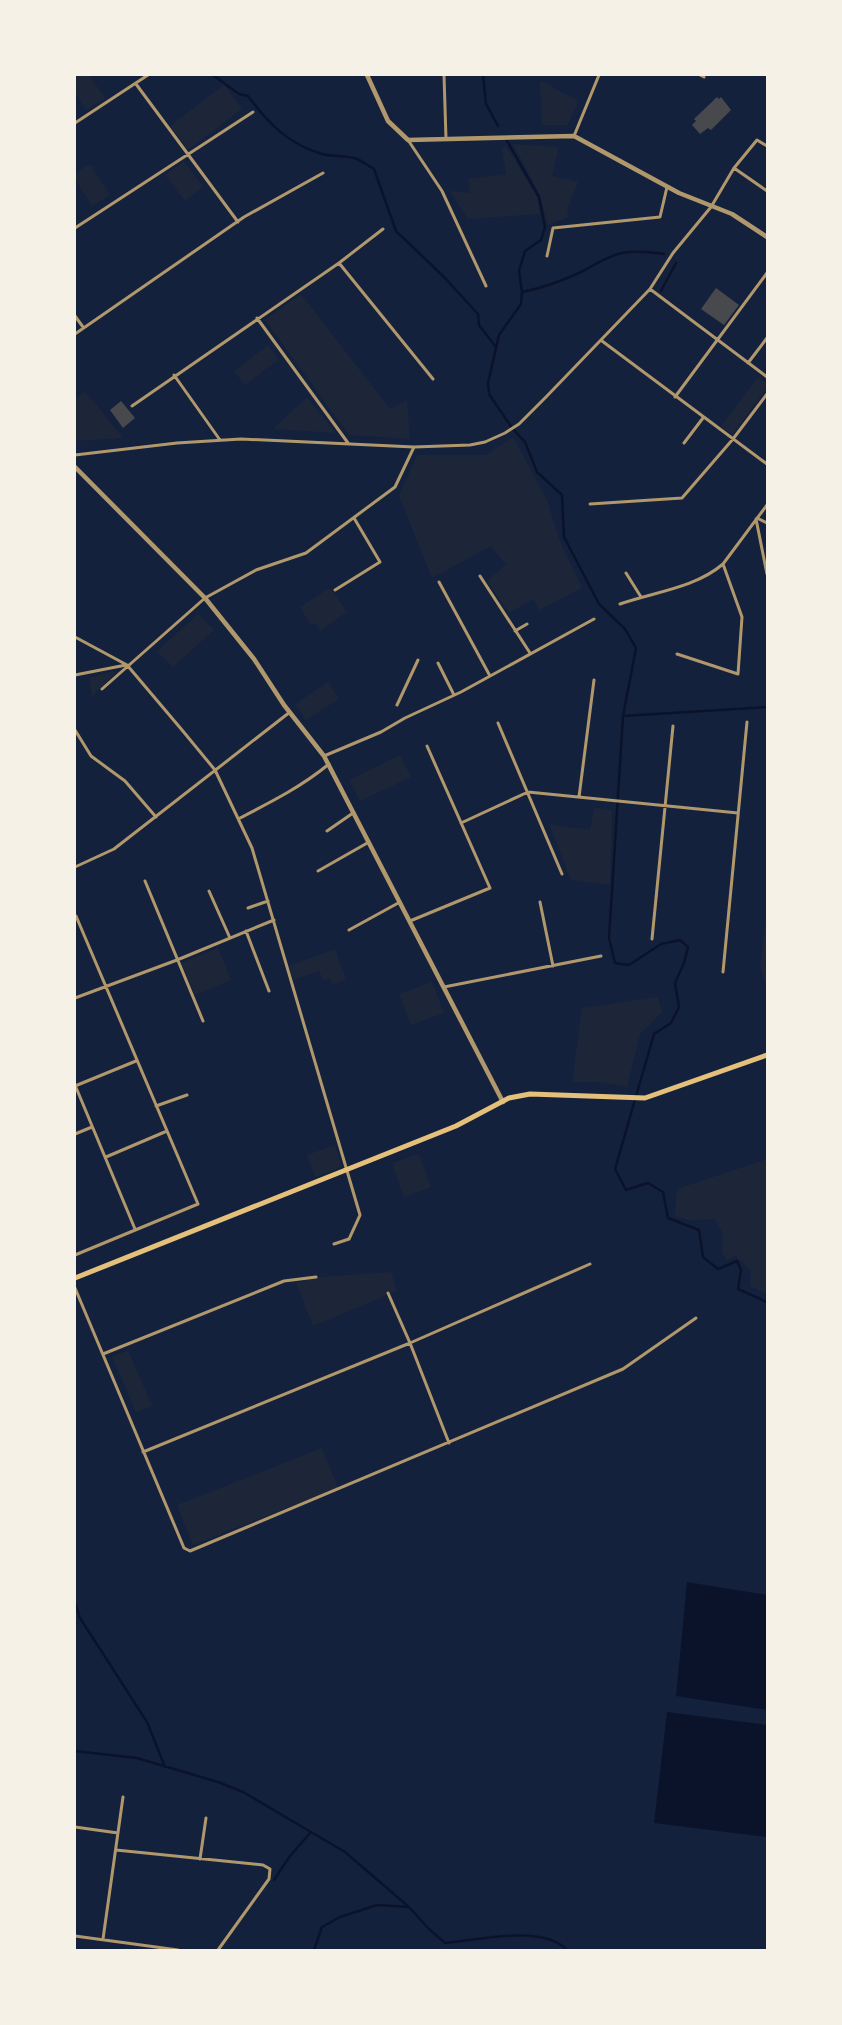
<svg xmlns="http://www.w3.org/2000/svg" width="842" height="2025" viewBox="0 0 842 2025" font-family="'Open Sans',sans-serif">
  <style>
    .green { fill: #1d2539 }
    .water { fill: #0b132b }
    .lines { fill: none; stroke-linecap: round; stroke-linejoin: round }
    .stream { stroke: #0b132b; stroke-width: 2.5 }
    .building { fill: #48494c }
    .minor { stroke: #b1986c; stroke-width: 3 }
    .tertiary { stroke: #b1986c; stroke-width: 4.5 }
    .secondary { stroke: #e5c07b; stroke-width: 5 }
  </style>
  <rect width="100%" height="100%" fill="#14213d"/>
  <path class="green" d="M78 75H89L105 98 86 110 75 93V77Z
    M540 80 578 101 568 125H542Z
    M224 85 242 109 188 150 170 126Z
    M513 144 559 147 552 176 578 182 567 210 569 217 548 225 540 195Z
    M506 146 537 197 540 214 468 219 450 191 470 193 468 179 506 174 502 148Z
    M184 161 203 187 185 201 165 175Z
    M90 164 110 195 92 206 75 179V173Z
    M301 294 390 409 407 400 410 439 349 435 265 320Z
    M268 345 279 359 245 385 234 371Z
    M758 377 767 384V388L732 435 721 426Z
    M85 391 123 438 75 441V399Z
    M307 397 336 433 273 429Z
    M513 437 547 500 559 539 582 588 539 610 533 599 509 613 487 581 506 565 491 546 432 578 399 496 417 455H486Z
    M330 588 347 612 320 631 316 624H310L300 607Z
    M198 614 214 630 173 667 157 651Z
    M114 671 115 673 92 697 89 678Z
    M328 682 339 699 306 720 295 704Z
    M400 755 411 777 360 801 349 780Z
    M594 808 612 810 610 885 571 880 549 824 590 830Z
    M767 912V987L760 966Z
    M218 948 231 980 195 995 181 963Z
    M335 949 346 980 332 984 330 979 324 981 319 971 294 980 289 966Z
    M432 982 444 1013 411 1025 399 994Z
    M658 997 662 1012 640 1034 627 1087 596 1082H572L582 1008Z
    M335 1145 342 1167 315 1177 307 1155Z
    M419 1154 431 1187 404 1197 392 1163Z
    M767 1159V1294L750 1286 751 1271 736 1256 727 1260 722 1253 723 1234 715 1219 688 1220 675 1216 677 1189Z
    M391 1272 397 1291 313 1326 296 1283 306 1281V1278Z
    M128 1350 152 1406 136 1412 112 1357Z
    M322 1448 338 1488 193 1545 177 1505Z"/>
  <path class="water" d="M687 1582 767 1595V1710L676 1696Z
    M667 1712 767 1725V1837L654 1823Z"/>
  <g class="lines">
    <path class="stream" d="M213 75 239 94 248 96C268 123 288 144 322 154 333 157 346 155 357 159 362 161 368 166 374 169L396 231 445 278 478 314 479 325 496 347
      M483 75 486 104 498 126
      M506 139 539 197 545 227 541 240 525 251 519 271 522 292 521 304 499 335 488 383 489 394 512 428 525 442 537 472 562 495 564 537 599 604 625 629 636 648 623 716 609 938 615 963 629 965 661 944 680 940 688 947 684 963 675 983 679 1007 671 1023 654 1034 615 1169 626 1190 648 1183 663 1192 668 1218 699 1230 703 1257 718 1269 737 1261 741 1270 738 1289 767 1302
      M661 291 676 263
      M522 292C543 288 562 281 581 272 595 265 607 256 622 253 636 250 651 252 664 254
      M623 716 767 707
      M75 1603 80 1618 147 1722 165 1767
      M75 1751 137 1758 218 1782 243 1792 345 1852 409 1907 429 1929 445 1943C478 1940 543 1924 567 1950
      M274 1880 290 1856 311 1832
      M314 1950 322 1927 340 1917 377 1905 409 1907"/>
  </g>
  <path class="building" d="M717 97 719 99 721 97 731 110 711 130 708 128 700 134 692 125 696 121 694 119Z
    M716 288 739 305 724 325 701 309Z
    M121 401 135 418 123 428 110 410Z"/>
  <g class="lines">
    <path class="minor" d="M444 75 446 139
      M700 75 704 77
      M136 84 238 222
      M75 123 148 75
      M574 136 599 75
      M408 140 442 191 486 286
      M734 168 767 191
      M75 228 253 112
      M547 256 553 228 660 217 667 187
      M339 263 433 379
      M650 289 767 377
      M75 316 83 327
      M257 318 348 443
      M75 334 244 217 323 173
      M602 341 767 464
      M748 363 767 338
      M174 375 220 440
      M675 397 767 273
      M132 406 339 263 383 229
      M684 443 703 418
      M75 455 177 443 241 439 414 447 470 445 485 442 505 433 519 424 546 397 650 289 673 253 711 207 734 168 757 140 767 146
      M590 504 682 498 733 439 767 394
      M757 518 767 523
      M756 519 767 574
      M626 573 641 597
      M480 576 530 653
      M439 582 490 676
      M335 590 380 562 354 518
      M620 604C654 592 695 588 723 564L767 505
      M515 631 527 624
      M75 637 127 665 182 730 215 770 252 848 360 1215 349 1239 334 1244
      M677 654 738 674 742 617 723 564
      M438 663 454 695
      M75 675 126 665
      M102 689 205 598 256 570 306 553 395 487 414 447
      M397 705 418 660
      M498 723 562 874
      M75 730 91 756 125 781 156 817
      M324 756 381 732 405 718 461 692 594 619
      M579 797 594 680
      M240 818C271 802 301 787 329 764
      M461 823 528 792 738 813
      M327 831 353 813
      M75 867 114 849 290 712
      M318 871 369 842
      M145 881 203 1021
      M209 891 230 938
      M540 902 553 966
      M248 908 268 901
      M410 921 490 888 427 746
      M349 930 400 902
      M246 931 269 991
      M652 939 673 726
      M723 972 747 722
      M444 987 601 956
      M75 998 177 960 274 920
      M75 1085 135 1229
      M75 1086 136 1061
      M156 1106 187 1095
      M75 1134 92 1127
      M106 1157 167 1131
      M75 1255 198 1204 76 916
      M75 1288 184 1548 190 1551 623 1369 696 1318
      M388 1293 410 1343 449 1443
      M103 1354 284 1281 316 1277
      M143 1452 410 1343 590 1264
      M75 1827 118 1833
      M116 1850 263 1865 270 1869 269 1879 218 1950
      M200 1859 206 1818
      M75 1936 178 1950
      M103 1939 123 1797"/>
    <path class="tertiary" d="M367 75 388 121 408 140 574 136 679 193 732 214 767 237
      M75 467 205 598 254 659 284 705 324 756 503 1102"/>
    <path class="secondary" d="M75 1278 456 1126 509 1098 530 1094 645 1098 767 1055"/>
  </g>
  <rect width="842" height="2025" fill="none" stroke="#f6f1e7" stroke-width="152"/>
</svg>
